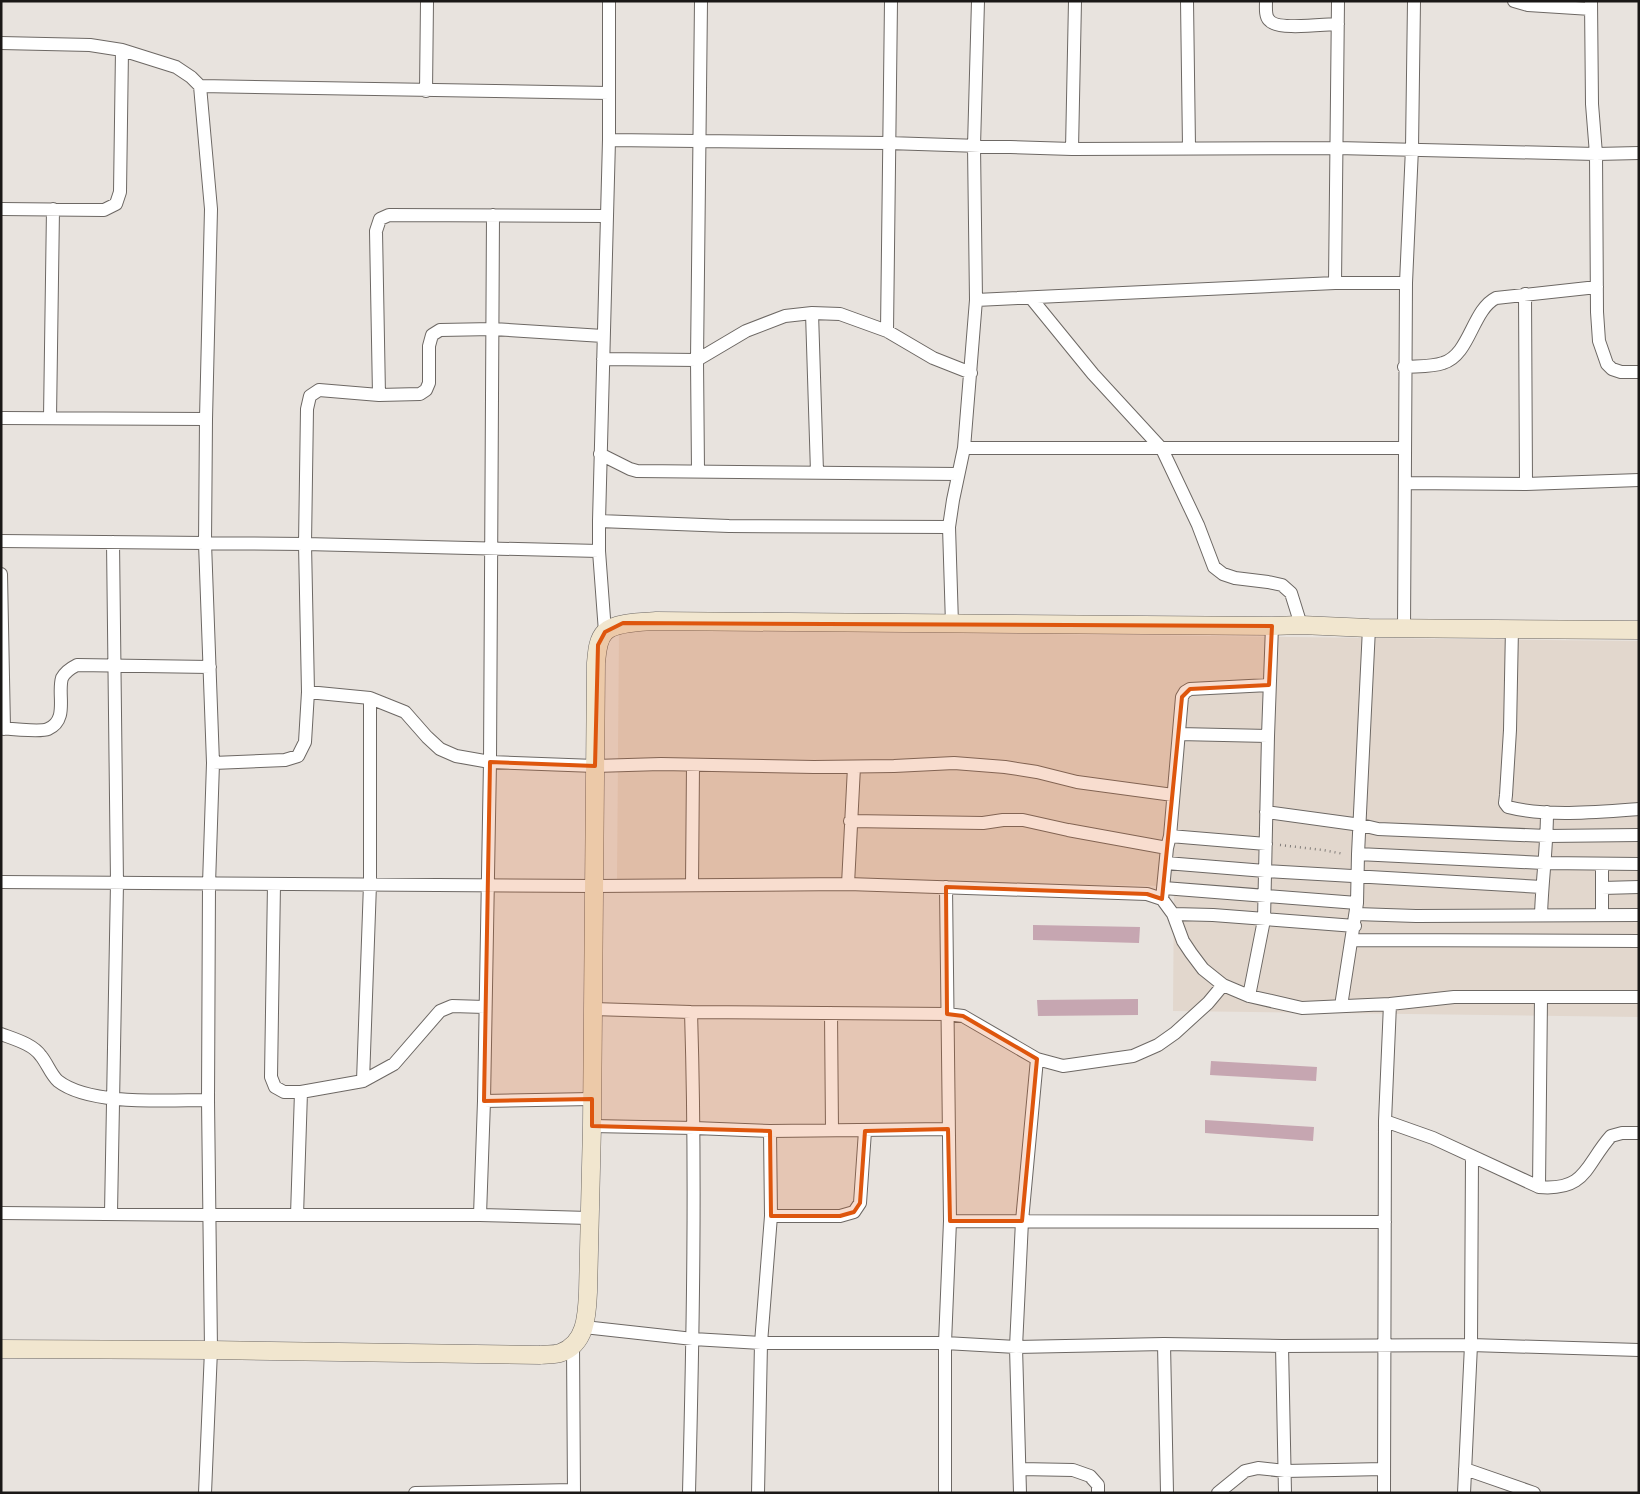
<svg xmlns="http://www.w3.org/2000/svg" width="1640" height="1494" viewBox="0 0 1640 1494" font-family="'Roboto Condensed',sans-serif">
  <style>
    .built { fill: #e2d7cd }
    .building { fill: #c6a6b1 }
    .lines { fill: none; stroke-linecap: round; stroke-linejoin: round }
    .minor-casing { stroke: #6d6864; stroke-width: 14 }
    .secondary-casing { stroke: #6d6864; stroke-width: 19 }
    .path { stroke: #807c79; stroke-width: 2.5; stroke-dasharray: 1 4; stroke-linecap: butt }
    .minor { stroke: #fff; stroke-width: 12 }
    .secondary { stroke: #f1e6cf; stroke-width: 18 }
    .marked { fill: #de560d; fill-opacity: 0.2; stroke: #de560d; stroke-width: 4; stroke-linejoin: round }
  </style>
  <rect width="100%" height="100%" fill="#e8e3de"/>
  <path class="built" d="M619 629 1639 641V1017L1173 1011 1174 886 617 880Z"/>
  <path class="building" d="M1033 925 1140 927 1139 943 1033 940Z
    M1138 999V1015L1038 1016 1037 1000Z
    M1211 1061 1317 1067 1316 1081 1210 1075Z
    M1205 1120 1314 1127 1313 1141 1205 1133Z"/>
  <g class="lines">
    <defs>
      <path id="minor" d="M1187 1 1189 147
        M1266 1C1266 7 1265 16 1269 20 1277 31 1324 24 1338 24
        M1514 1 1528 5 1591 9
        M1591 1 1592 104 1596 154 1597 312 1599 341 1607 364 1612 369 1621 372H1639
        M1 43 90 45 122 50 176 67 191 77 200 86 211 209 206 419 205 543 213 763 209 884 208 1100 211 1350 205 1493
        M200 86 609 93
        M426 91 427 1
        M609 140 888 143 1072 149 1337 148 1596 154 1639 153
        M1072 149 1075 1
        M1 209 104 210 116 204 120 192 122 50
        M1335 283 1338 1
        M1525 294 1526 484
        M1031 298 1093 374 1162 449 1198 525 1214 567 1223 574 1235 578 1268 582 1282 585 1291 593 1301 625
        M976 300 1335 283H1406
        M812 313 817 472
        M887 331 891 1
        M603 359 697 360 746 331 785 316 812 313 840 314 887 331 933 358 971 373
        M1404 367C1417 366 1432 367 1443 363 1470 355 1472 310 1496 298L1597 287
        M379 395 376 231 380 219 389 215 606 216
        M1 418 206 419
        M50 418 53 209
        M964 448H1404
        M600 454 630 469 637 471 958 474
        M698 471 697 360 701 1
        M1406 483 1526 484 1639 480
        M599 521 729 526 949 527
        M1 541 305 544 599 551
        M1 574 4 729
        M952 624 949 527 953 500 964 448 976 300 974 146 978 1
        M1512 628 1510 730 1506 795 1505 803 1508 807C1546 817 1600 812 1639 809
        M1404 629 1406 283 1412 148 1414 1
        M605 632 599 551V521L609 140V1
        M308 692 370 698 405 712 427 737 440 749 456 756 490 762 595 766 661 764 814 767 894 766 954 763 1005 767 1037 772 1077 782 1173 795
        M1 728C11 729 41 732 48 729 69 720 57 694 62 678 65 672 71 668 77 665L210 667
        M1179 734 1268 736
        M213 763 285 760 298 756 305 742 308 692 305 544 307 409 310 396 319 390 379 395 420 394 426 390 429 383V346L432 335 440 330 493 329 603 336
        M1266 812 1361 825 1378 829 1547 836 1639 835
        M850 821 983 823 1003 820H1023L1068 830 1167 848
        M1170 836 1266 844
        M1358 854 1544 863 1639 864
        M1166 863 1265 871 1542 887
        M1 882 594 886 848 884 1147 894 1162 899 1173 914 1183 941 1191 953 1203 969 1223 985 1249 996 1302 1008 1390 1004 1385 1121 1384 1493
        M274 884 271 1077 275 1087 284 1092H301L363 1081 394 1064 440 1011 452 1006 485 1007
        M848 884 854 767
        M692 885 693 765
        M1164 888 1357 903
        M1602 888 1639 887
        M1162 899 1167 848 1170 836 1182 697 1185 692 1190 689 1269 685
        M1173 914 1213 915 1355 926
        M1356 914 1416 916 1639 915
        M1602 914V864
        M1541 915C1542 881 1547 847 1547 812
        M1353 940 1639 941
        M1249 996 1264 920 1268 736 1272 626
        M1390 1004 1454 997H1639
        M1341 1006 1357 903 1358 854 1369 628
        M593 1009 691 1012 947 1014 963 1016 1037 1059
        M831 1013 832 1130
        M1 1034C14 1039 33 1044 41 1056 47 1063 51 1075 58 1081 90 1106 168 1100 208 1100
        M363 1081 370 884V698
        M484 1101 592 1099
        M1385 1121 1433 1138 1539 1187C1587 1191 1585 1165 1611 1136L1622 1133H1639
        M592 1126 694 1128 770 1131 948 1129
        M1539 1187 1541 997
        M1 1213 210 1215H480L589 1218
        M111 1213 117 883 113 542
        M297 1215 301 1092
        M480 1215 484 1101 490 762 493 215
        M771 1216H840L854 1212 860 1203 865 1131
        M950 1221 1385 1222
        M584 1327 693 1339 761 1343H945L1016 1347 1164 1344 1282 1346 1471 1345 1639 1350
        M1164 1344 1167 1493
        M573 1346 574 1493
        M1282 1346 1285 1493
        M1020 1469 1073 1470 1090 1476 1098 1485V1493
        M1465 1469 1534 1493
        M415 1493 573 1490
        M689 1493C693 1332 696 1172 691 1012
        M758 1493 761 1343 771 1216 770 1131
        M945 1493V1343L950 1221 946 887
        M1020 1493 1016 1347 1022 1221 1037 1059 1063 1066 1133 1056 1158 1045 1175 1033 1208 1003 1223 985
        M1218 1493 1245 1471 1258 1468 1285 1471 1384 1469
        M1464 1493 1471 1345 1472 1156"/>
      <path id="secondary" d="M1 1349 211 1350 540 1355C546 1354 554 1355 560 1353 586 1344 587 1316 588 1292L592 1126 596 663C597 654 597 640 605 632 615 622 642 622 656 621L1272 626 1301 625 1369 628 1639 630"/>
    </defs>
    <use href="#minor" class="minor-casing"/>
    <use href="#secondary" class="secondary-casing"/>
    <path class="path" d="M1280 845 1323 850 1344 854"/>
    <use href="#minor" class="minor"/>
    <use href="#secondary" class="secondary"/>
  </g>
  <path class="marked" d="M623 623 1272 626 1269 685 1190 689 1182 697 1162 899 1147 894 946 887 947 1014 963 1016 1037 1059 1022 1221H950L948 1129 865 1131 860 1203 854 1212 840 1216H771L770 1131 592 1126V1099L484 1101 490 762 595 766 598 645 605 632Z"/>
  <rect width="1640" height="1494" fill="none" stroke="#1a1817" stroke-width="5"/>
</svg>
